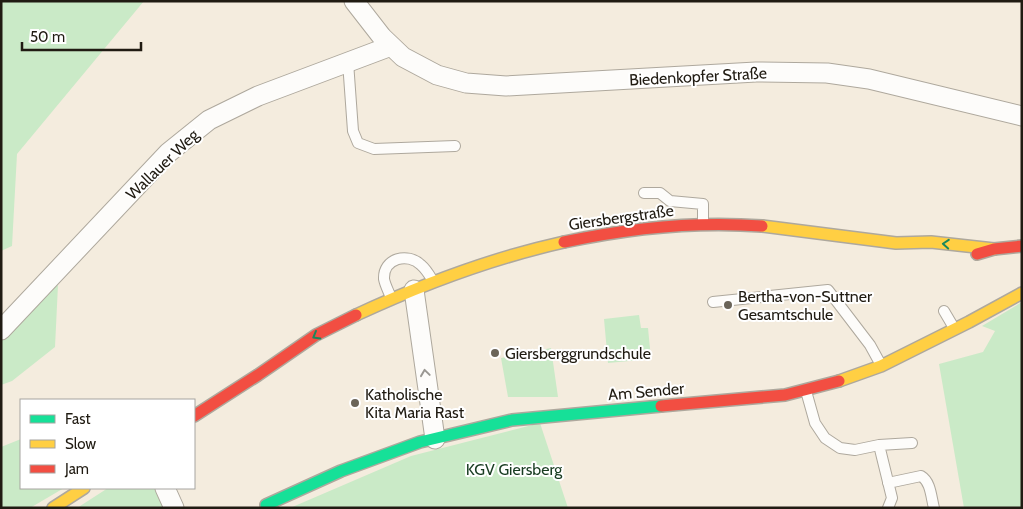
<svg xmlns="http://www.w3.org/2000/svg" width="1023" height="509" viewBox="0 0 1023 509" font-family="Cabin,sans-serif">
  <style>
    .green { fill: #caeac7 }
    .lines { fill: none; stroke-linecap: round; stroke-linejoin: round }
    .lane-casing { stroke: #aea89d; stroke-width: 12 }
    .street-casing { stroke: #aea89d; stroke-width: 21 }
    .fast-casing { stroke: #aea89d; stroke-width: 14 }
    .slow-casing { stroke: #aea89d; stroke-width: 14 }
    .jam-casing { stroke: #aea89d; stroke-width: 14 }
    .lane { stroke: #fdfcfa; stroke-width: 10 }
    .street { stroke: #fdfcfa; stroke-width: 19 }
    .fast { stroke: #16e098; stroke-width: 11 }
    .slow { stroke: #ffcf43; stroke-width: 11 }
    .jam { stroke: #f24e42; stroke-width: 11 }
    .oneway { stroke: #1a875c }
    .oneway2 { stroke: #9a9792 }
    .poi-dot { fill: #6a6459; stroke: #fff; stroke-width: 2 }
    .labels { text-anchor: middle; stroke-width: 4; stroke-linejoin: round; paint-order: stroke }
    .street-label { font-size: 16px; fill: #201b12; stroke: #fff }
    .poi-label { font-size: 16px; fill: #201b12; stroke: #fff; text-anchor: start }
    .park-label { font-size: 16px; fill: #193d22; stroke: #fff }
  </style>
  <rect width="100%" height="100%" fill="#f4ecde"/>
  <path class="green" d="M1 1H144L17 154 12 246 1 251Z
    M58 285 55 347 12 381 1 385V316L15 307Z
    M1022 302V508H964L939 364 983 352 995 331 982 326Z
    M639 315 641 328H648L651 359 608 363 604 319Z
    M551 348 558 397H508L501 358Z
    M540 423 568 508H290L411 456Z
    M21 439V488H64L30 508H1V447Z
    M108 488H154L161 496 166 508H77Z"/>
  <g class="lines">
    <defs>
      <path id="lane" d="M348 62 353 131 358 143 374 149 455 146
        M644 193H660L670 201 703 204V223
        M391 298C389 292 385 285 384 279 383 258 408 252 421 265 426 269 430 276 433 281
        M713 302 828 290 870 345 881 365
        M944 311 954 328
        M806 391 815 423 825 438 840 448 855 450 879 445 912 443
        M879 445 892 498 888 508
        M888 483 921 476C931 482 931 497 934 508"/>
      <path id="street" d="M354 1 382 37 403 57 437 75 466 83 506 86 756 72 827 73 869 79 1022 116
        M414 290 435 439
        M1 330 168 153 209 120 258 96 391 46
        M165 488 174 508"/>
      <path id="fast" d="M266 505 341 471 420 442 512 420 661 406"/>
      <path id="slow" d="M762 226 896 243 931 242 994 249
        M356 315C423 284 492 258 564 242
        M839 381 881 366 969 322 1022 293
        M53 508 84 488"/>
      <path id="jam" d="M564 242C629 228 696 221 762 226
        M977 254 994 249 1022 246
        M661 406 785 395 839 381
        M194 416 258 375 316 335 356 315"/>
    </defs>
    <use href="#lane" class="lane-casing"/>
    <use href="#street" class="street-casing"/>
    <use href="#fast" class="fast-casing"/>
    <use href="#slow" class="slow-casing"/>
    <use href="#jam" class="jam-casing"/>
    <use href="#lane" class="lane"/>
    <use href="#street" class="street"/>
    <use href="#fast" class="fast"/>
    <use href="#slow" class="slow"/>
    <use href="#jam" class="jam"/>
  </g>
  <defs><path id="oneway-chevron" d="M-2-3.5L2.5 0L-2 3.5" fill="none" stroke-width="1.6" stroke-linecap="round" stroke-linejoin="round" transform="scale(1.25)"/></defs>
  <g class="oneway">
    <use href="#oneway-chevron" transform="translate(946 244) rotate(-176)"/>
    <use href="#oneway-chevron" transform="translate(316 336) rotate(150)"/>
  </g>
  <use class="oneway2" href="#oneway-chevron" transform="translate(425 373) rotate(-98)"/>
  <g class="poi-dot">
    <circle cx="728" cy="305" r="5"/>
    <circle cx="495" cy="353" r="5"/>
    <circle cx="355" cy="403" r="5"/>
  </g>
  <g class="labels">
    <g class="street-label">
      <text transform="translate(698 76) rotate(-3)" y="6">Biedenkopfer Straße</text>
      <text transform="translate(162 164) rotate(-44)" y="6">Wallauer Weg</text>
      <text transform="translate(621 217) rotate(-8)" y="6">Giersbergstraße</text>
      <text transform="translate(646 391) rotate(-5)" y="6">Am Sender</text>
    </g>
    <g class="poi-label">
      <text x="738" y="302">Bertha-von-Suttner<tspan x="738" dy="18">Gesamtschule</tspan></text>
      <text x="505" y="359">Giersberggrundschule</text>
      <text x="365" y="400">Katholische<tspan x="365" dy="18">Kita Maria Rast</tspan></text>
    </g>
    <g class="park-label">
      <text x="514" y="475">KGV Giersberg</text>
    </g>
  </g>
  <rect width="1023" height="509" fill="none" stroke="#201b12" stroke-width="5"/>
  <rect x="20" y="399" width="175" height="90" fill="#ffffff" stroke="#a6a4a0"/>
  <rect x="30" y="415" width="25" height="8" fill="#16e098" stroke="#a6a4a0"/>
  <text x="65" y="424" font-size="15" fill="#201b12">Fast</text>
  <rect x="30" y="440" width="25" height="8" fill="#ffcf43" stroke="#a6a4a0"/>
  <text x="65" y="449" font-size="15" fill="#201b12">Slow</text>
  <rect x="30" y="465" width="25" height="8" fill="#f24e42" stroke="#a6a4a0"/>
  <text x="65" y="474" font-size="15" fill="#201b12">Jam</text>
  <path d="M22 42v8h119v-8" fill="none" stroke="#201b12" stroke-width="2.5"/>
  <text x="30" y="42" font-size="15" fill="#201b12" stroke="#ffffff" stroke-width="4" paint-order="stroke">50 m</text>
</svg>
